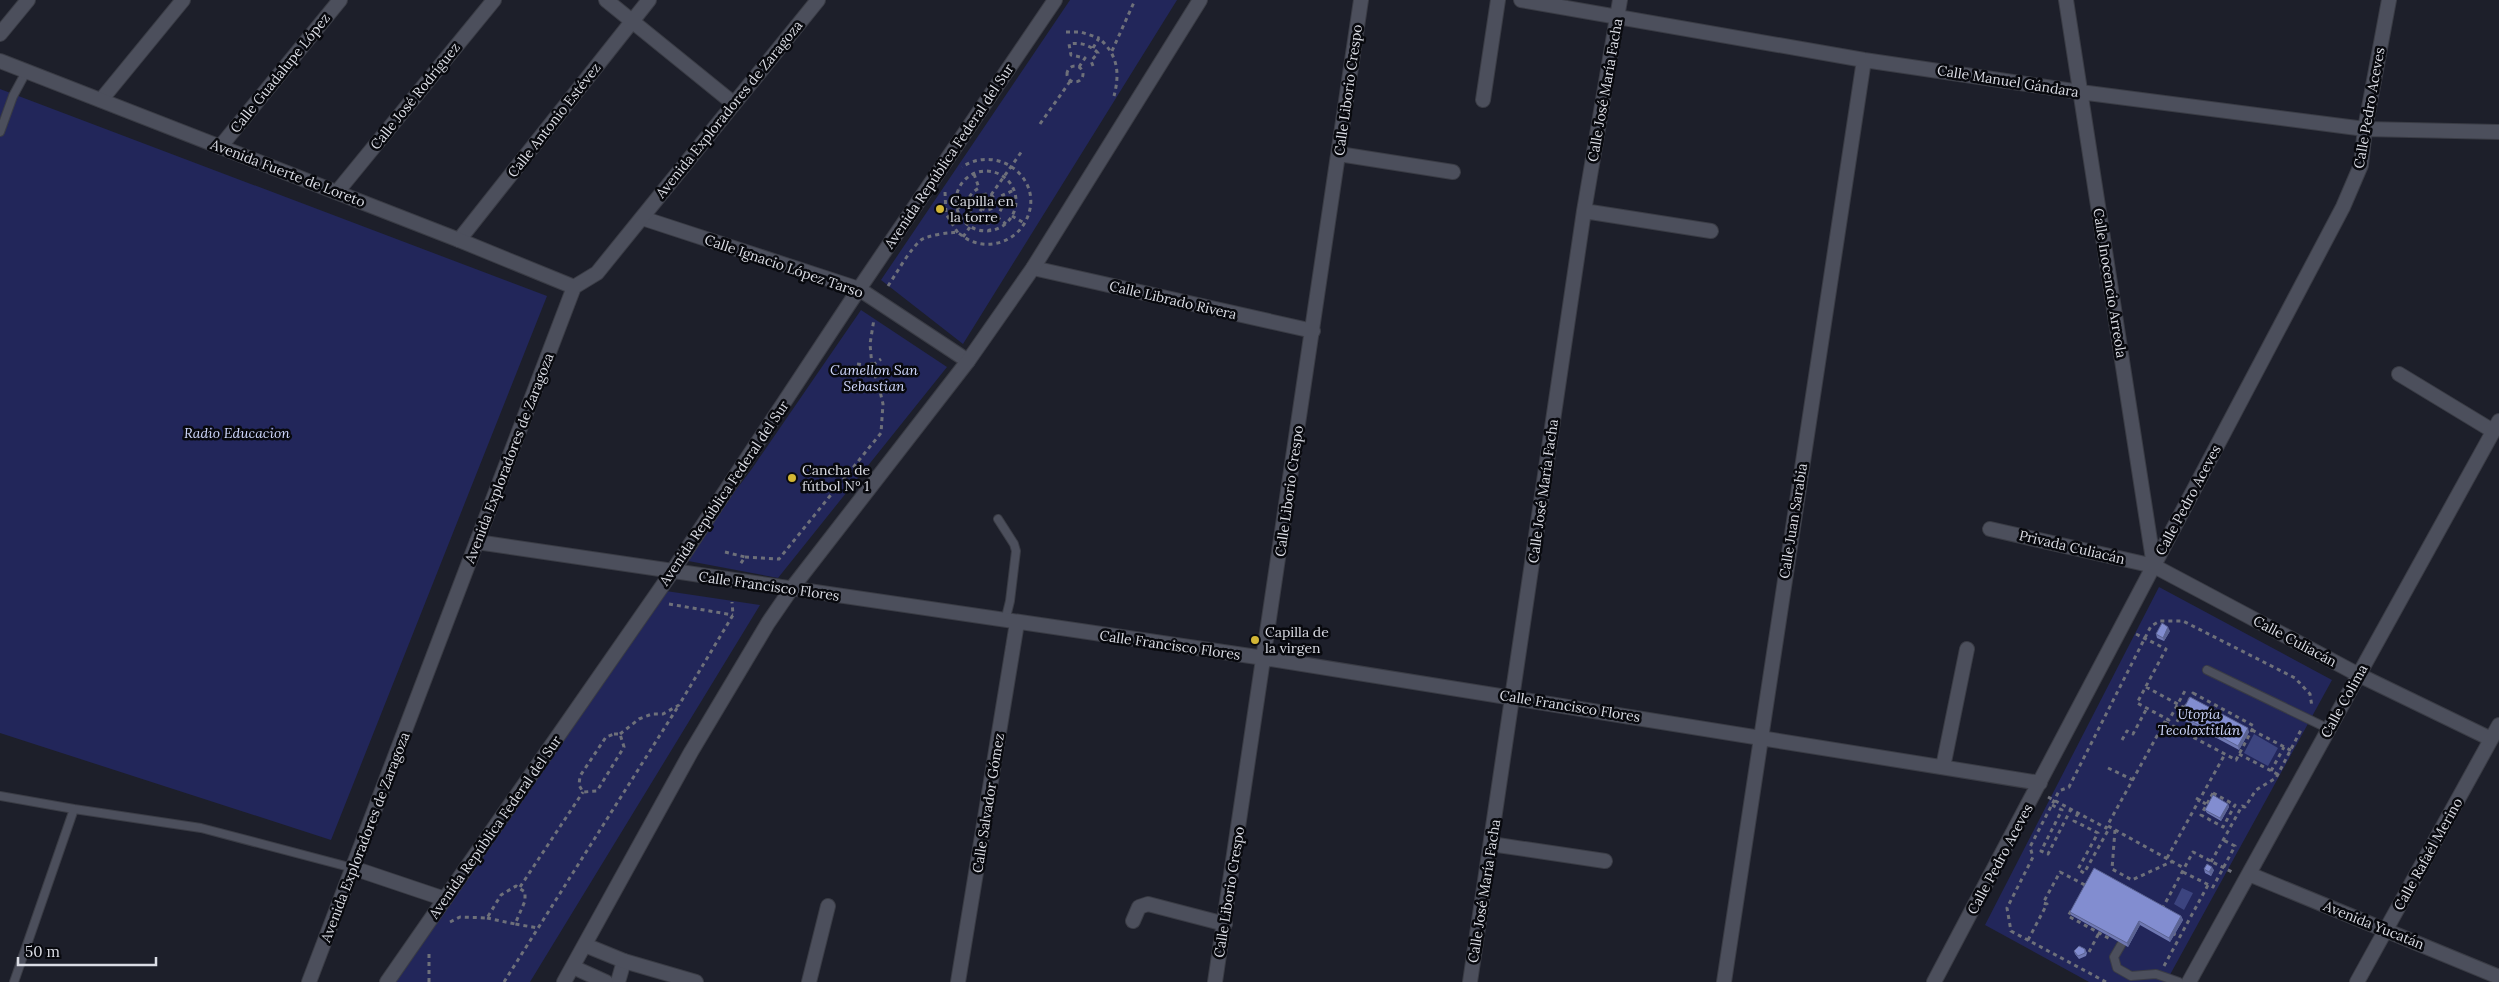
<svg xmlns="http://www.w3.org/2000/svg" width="2499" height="982" viewBox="0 0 2499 982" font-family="Lora,serif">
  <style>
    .green { fill: #22265a }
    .water { fill: #3c447f }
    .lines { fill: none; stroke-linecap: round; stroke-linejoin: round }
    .service-casing { stroke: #3a3c45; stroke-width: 10 }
    .minor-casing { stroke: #3a3c45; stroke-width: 16 }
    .tertiary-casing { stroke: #3a3c45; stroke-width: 16 }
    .path { stroke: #6e707a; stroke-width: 3; stroke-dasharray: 4 4; stroke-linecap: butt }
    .service { stroke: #4c4f5c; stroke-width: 8 }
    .minor { stroke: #4c4f5c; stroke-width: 14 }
    .tertiary { stroke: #4c4f5c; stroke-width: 14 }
    .wall { fill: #7079b3 }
    .shaded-wall { fill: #5b6392 }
    .building { fill: #828dd0; stroke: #5b6392 }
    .poi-dot { fill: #d3b635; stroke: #08090e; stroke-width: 2 }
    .labels { text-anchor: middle; stroke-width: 5; stroke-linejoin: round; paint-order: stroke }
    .street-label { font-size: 14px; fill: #dbdde5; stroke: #08090e }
    .poi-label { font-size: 14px; fill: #dbdde5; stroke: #08090e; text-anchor: start }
    .park-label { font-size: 14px; font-style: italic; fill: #d0d8fd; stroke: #08090e }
  </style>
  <rect width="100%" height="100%" fill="#1d1f2a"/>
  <path class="green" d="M1070 0H1177L963 344 881 280Z
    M0 89 547 296 331 840 0 733Z
    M861 310 947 367 778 578 683 560 751 470Z
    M2159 587 2332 680 2166 982H2089L1985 925Z
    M666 591 760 605 530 982H395Z"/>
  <path class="water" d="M2254 734 2278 748 2268 766 2244 753Z
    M2182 888 2193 893 2184 910 2174 904Z"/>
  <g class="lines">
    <defs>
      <path id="service" d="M0 132 13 96 26 72
        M998 519 1014 544 1016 551 1010 601 1005 621
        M2207 670 2329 729
        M0 796 74 809 14 982
        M74 809 201 828 353 868
        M2121 945 2114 957 2117 968 2131 976 2156 974 2179 982"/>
      <path id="minor" d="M606 0 733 103
        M1521 0 1864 60 2080 92 2365 129 2499 132
        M2066 0 2154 566
        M0 34 28 0
        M101 100 183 0
        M1483 100 1498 0
        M220 147 340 0
        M1339 154 1453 172
        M337 192 494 0
        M1584 211 1711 231
        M642 218 859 289 968 361
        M459 240 649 0
        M1033 268 1313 331
        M2399 374 2493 431
        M1990 529 2154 566 2359 675 2491 739
        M477 542 1264 658 2040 783
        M1943 767 1967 649
        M1491 844 1605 861
        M353 868 445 899
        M2249 874 2499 977
        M1133 921 1139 907 1148 904 1225 924
        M618 982 624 961
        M809 982 828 906
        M958 982 1017 623
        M1215 982 1361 0
        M1470 982 1584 211 1620 0
        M1724 982 1864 60
        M1934 982 2343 207 2361 165 2365 129 2389 0
        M2189 982 2499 421
        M2357 982 2499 725"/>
      <path id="tertiary" d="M0 61 459 240 574 287
        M585 945 624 961 696 982
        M573 967 606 982
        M309 982 574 287 597 273 818 0
        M387 982 672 572 859 289 1055 0
        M564 982 691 752 768 623 792 588 968 361 1033 268 1200 0"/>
    </defs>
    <use href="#service" class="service-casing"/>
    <use href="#minor" class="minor-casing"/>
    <use href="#tertiary" class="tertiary-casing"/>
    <path class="path" d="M1066 32H1081L1099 38
      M1093 48 1099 38C1118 55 1120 73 1114 96
      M1112 51 1135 0
      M1067 74a8 8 0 1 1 16 0a8 8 0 1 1-16 0Z
      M1079 67 1085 58 1071 55 1069 44C1081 42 1090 45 1098 53L1091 61 1093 66
      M1040 124 1071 80
      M956 201a30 30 0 1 1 60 0a30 30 0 1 1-60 0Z
      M974 174 979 188C949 204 989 241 1002 207L1001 196 1014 190
      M945 192 946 214 958 233
      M979 202a8 8 0 1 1 16 0a8 8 0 1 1-16 0Z
      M991 195 1022 151
      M956 208 968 205
      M1012 216 1024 223
      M997 217 1006 224
      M976 218 982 208
      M987 221 990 231
      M963 237 970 227
      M888 286C896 274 910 249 921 240 926 236 952 231 958 233 962 235 966 239 971 241 990 249 1013 242 1024 224 1049 183 1000 142 962 167
      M857 364 872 366 879 387
      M873 365 881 359
      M872 366 870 344 874 319
      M725 552 745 557 739 566
      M745 557 779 559 881 433 883 404 879 387 870 390
      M669 604 733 615
      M2136 634 2166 649 2137 703 2169 720 2186 689
      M2146 687 2185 708
      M2193 693 2254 726 2236 760 2174 727Z
      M2165 722 2174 727
      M2252 730 2294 752
      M614 734H620L624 747 597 791 583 792 579 785 580 776 606 737Z
      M620 734 639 719 652 714H663L679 705 733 615 732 602
      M2122 740 2127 731 2133 734 2147 708
      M2239 754 2281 776
      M2108 768 2133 780
      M2271 771 2284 747
      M2213 793 2235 805 2223 827 2201 815Z
      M2048 797 2106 828 2167 718
      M2196 798 2206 804
      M2052 805 2062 810 2041 851 2048 854 2071 809
      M2078 813 2074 821 2098 833 2078 869 2084 873 2110 827
      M2108 826 2184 868
      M2115 830 2112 869 2132 880 2173 861
      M2167 858 2225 754
      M2211 862 2242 806 2245 807 2256 790 2276 778 2302 728
      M2183 872 2213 887 2235 846 2223 840
      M520 887 583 792
      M2162 909 2193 852 2232 872
      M2071 911 2068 916 2112 940
      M487 918 515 924
      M450 922 460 917 487 918 501 895 516 886 525 892V901L515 924 538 928
      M2172 933 2180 937
      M2028 940 2047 904 2043 903 2060 872 2087 886
      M2089 952 2099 933
      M2164 966 2208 885
      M429 982V950
      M504 982 679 705
      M2106 982 2011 931 2007 908 2033 857 2030 847 2059 791 2069 787 2151 626 2160 621H2183L2295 678 2310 694 2312 707"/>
    <use href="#service" class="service"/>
    <use href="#minor" class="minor"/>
    <use href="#tertiary" class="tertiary"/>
  </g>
  <path class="wall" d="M2170 631 2164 641 2157 638 2156 634Z
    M2180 715 2249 732 2239 750 2181 719Z
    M2228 804 2229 807 2221 821 2207 813 2205 810Z
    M2204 869 2214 870 2211 876 2205 873Z
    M2070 912 2181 916 2183 920 2170 942 2140 925 2128 947 2071 915Z
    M2085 949 2087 953 2086 956 2079 959 2075 954 2074 951Z"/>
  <path class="shaded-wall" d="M2168 627 2170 631 2164 641 2163 638Z
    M2248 728 2249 732 2239 750 2238 746Z
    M2228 804 2229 807 2221 821 2220 818Z
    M2212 867 2214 870 2211 876 2209 872Z
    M2181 916 2183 920 2170 942 2169 938Z
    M2139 921 2140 925 2128 947 2127 943Z"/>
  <path class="building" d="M2162 623 2168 627 2163 638 2156 634Z
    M2190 697 2248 728 2238 746 2180 715Z
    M2213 795 2228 804 2220 818 2205 810Z
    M2207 864 2212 867 2209 872 2204 869Z
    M2094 868 2181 916 2169 938 2139 921 2127 943 2070 912Z
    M2079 946 2085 949V953L2078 956 2074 951Z"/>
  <g class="poi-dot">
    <circle cx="940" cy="209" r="5"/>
    <circle cx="792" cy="478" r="5"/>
    <circle cx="1255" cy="640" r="5"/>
  </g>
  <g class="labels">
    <g class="street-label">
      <text transform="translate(280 73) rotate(-51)" y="5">Calle Guadalupe López</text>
      <text transform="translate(2008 81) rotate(9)" y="5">Calle Manuel Gándara</text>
      <text transform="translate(1348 90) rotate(-82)" y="5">Calle Liborio Crespo</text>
      <text transform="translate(1605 90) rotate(-80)" y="5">Calle José María Facha</text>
      <text transform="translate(415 96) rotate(-51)" y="5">Calle José Rodríguez</text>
      <text transform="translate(2369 108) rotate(-80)" y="5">Calle Pedro Aceves</text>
      <text transform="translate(729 109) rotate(-51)" y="5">Avenida Exploradores de Zaragoza</text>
      <text transform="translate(554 120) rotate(-52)" y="5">Calle Antonio Estévez</text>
      <text transform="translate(949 156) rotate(-56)" y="5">Avenida República Federal del Sur</text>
      <text transform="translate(288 173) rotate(21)" y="5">Avenida Fuerte de Loreto</text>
      <text transform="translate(784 266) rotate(19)" y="5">Calle Ignacio López Tarso</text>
      <text transform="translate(2110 283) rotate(81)" y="5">Calle Inocencio Arreola</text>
      <text transform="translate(1173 300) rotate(13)" y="5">Calle Librado Rivera</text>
      <text transform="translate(509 458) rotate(-69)" y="5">Avenida Exploradores de Zaragoza</text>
      <text transform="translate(1289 491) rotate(-82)" y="5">Calle Liborio Crespo</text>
      <text transform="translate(1543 491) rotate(-82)" y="5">Calle José María Facha</text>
      <text transform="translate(724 493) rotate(-56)" y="5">Avenida República Federal del Sur</text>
      <text transform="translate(2188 500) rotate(-62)" y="5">Calle Pedro Aceves</text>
      <text transform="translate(1793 521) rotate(-81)" y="5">Calle Juan Sarabia</text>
      <text transform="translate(2072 547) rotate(13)" y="5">Privada Culiacán</text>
      <text transform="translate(769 586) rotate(8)" y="5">Calle Francisco Flores</text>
      <text transform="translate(2295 641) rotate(28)" y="5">Calle Culiacán</text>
      <text transform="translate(1170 645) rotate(8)" y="5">Calle Francisco Flores</text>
      <text transform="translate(2344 701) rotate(-61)" y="5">Calle Colima</text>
      <text transform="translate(1570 706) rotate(9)" y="5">Calle Francisco Flores</text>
      <text transform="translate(988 803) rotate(-81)" y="5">Calle Salvador Gómez</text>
      <text transform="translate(495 827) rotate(-55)" y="5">Avenida República Federal del Sur</text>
      <text transform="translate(365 837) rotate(-69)" y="5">Avenida Exploradores de Zaragoza</text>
      <text transform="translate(2428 854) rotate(-61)" y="5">Calle Rafaél Merino</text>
      <text transform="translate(2000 859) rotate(-62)" y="5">Calle Pedro Aceves</text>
      <text transform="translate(1484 891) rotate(-81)" y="5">Calle José María Facha</text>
      <text transform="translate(1229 892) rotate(-81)" y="5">Calle Liborio Crespo</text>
      <text transform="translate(2374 925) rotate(22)" y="5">Avenida Yucatán</text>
    </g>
    <g class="poi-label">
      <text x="950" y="206">Capilla en<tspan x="950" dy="16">la torre</tspan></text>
      <text x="802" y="475">Cancha de<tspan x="802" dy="16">fútbol N° 1</tspan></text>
      <text x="1265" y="637">Capilla de<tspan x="1265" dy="16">la virgen</tspan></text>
    </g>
    <g class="park-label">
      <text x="874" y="375">Camellon San<tspan x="874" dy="16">Sebastian</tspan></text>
      <text x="237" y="438">Radio Educacion</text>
      <text x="2199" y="719">Utopía<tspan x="2199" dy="16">Tecoloxtitlán</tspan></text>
    </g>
  </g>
  <path d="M18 957v8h138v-8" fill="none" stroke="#dbdde5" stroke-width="2.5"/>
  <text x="25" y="957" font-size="15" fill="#dbdde5" stroke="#08090e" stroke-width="4" paint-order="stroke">50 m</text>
</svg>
